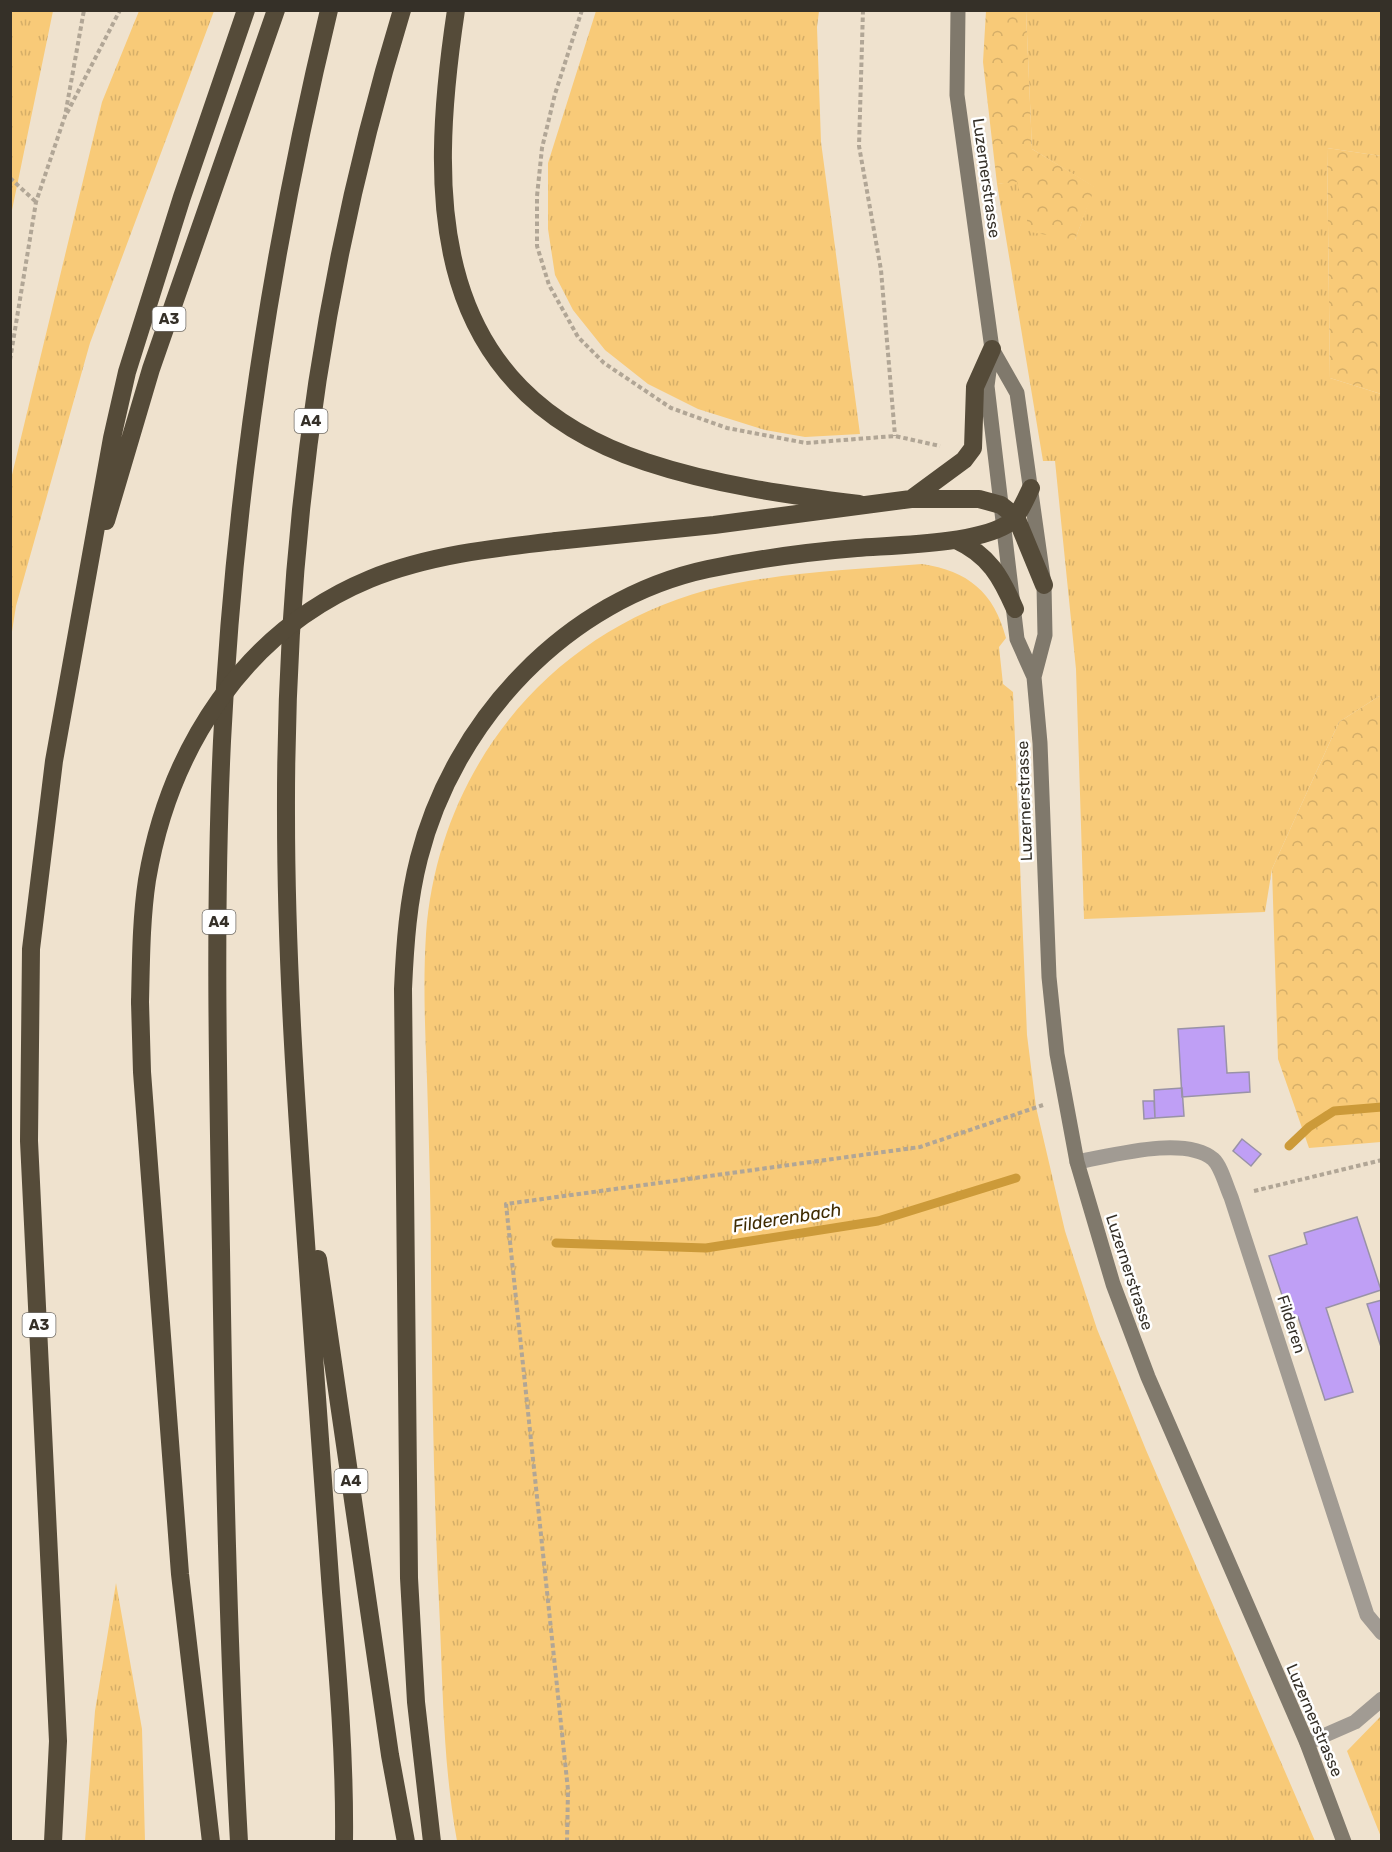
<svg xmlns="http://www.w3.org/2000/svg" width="1392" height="1852" viewBox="0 0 1392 1852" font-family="Rubik,sans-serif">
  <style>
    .grass { fill: url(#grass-tufts) }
    .forest { fill: url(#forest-crowns) }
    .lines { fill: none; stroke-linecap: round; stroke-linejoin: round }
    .stream { stroke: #cc9a39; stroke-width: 9 }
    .building { fill: #bf9ff5; stroke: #9992a7; stroke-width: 1.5 }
    .path { stroke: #b1a696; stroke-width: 4; stroke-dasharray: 4.5 3; stroke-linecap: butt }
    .minor { stroke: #a19b93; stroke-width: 15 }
    .secondary { stroke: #80796c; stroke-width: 15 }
    .motorway { stroke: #554b39; stroke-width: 18 }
    .motorway-bridge { stroke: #554b39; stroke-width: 18 }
    .labels { text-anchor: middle; stroke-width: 5; stroke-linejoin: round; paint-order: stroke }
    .shield { fill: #fff; stroke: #726e68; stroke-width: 1.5 }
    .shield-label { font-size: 15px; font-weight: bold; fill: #353028 }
    .street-label { font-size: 16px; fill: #353028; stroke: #fff }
    .water-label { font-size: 18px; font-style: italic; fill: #402c02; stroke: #fff }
  </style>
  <defs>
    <pattern id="grass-tufts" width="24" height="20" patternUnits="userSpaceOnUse" patternTransform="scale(1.5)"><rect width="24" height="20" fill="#f8ca78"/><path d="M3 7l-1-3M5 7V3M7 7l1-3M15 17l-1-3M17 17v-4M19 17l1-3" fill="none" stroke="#d5ae68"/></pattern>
    <pattern id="forest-crowns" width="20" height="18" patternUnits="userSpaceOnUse" patternTransform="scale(1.5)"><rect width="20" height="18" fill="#f8ca78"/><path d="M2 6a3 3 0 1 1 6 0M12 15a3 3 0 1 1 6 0" fill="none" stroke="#d5ae68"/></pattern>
  </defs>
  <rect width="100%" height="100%" fill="#efe2ce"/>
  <path class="grass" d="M11 10 53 11 11 215 10 11Z
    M139 11H214L90 343 16 606 11 638V479L102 102Z
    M596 11H819L817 27 821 142 860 434 805 437 765 430 698 409 648 384 605 350 573 310 555 275 548 229V163Z
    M1026 11H1381V156L1327 148 1330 378 1381 394V695L1339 722 1272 869 1265 912 1084 919 1076 669 1055 461H1043L997 184 1017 181 1075 240 1094 187 1032 149Z
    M922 564C968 571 994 592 1006 638L999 647 1003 684 1013 692 1027 1035 1036 1107 1065 1231 1097 1329 1146 1450 1315 1841H457C444 1770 443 1698 440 1625 434 1507 432 1390 431 1272 431 1207 429 1143 427 1079 425 1031 423 982 426 934 438 770 548 633 707 590 777 572 851 570 922 564Z
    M116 1583 142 1729 145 1841H85L95 1711Z
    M1381 1716V1837L1347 1751Z"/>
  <path class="forest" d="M986 11H1026L1032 149 1095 187 1075 240 1030 232 1017 182 997 184 983 62Z
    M1327 148 1381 156V394L1330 378Z
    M1381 695V1142L1309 1148 1278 1059 1272 869 1339 722Z"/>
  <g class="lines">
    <path class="stream" d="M1289 1146 1309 1127 1334 1111 1382 1107
      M556 1243 706 1248 878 1221 1016 1178"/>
  </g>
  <path class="building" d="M1224 1026 1227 1073 1249 1072 1250 1092 1182 1097 1178 1029Z
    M1182 1088 1184 1116 1155 1118 1154 1090Z
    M1143 1101H1154L1155 1118 1144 1119Z
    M1242 1139 1261 1154 1251 1166 1233 1151Z
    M1357 1217 1381 1290 1326 1308 1353 1392 1325 1400 1298 1317 1290 1319 1269 1256 1307 1244 1304 1233Z
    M1382 1300V1350L1367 1304Z"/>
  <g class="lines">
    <path class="path" d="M582 10 555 94 542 148 537 196V246L549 285 578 337 604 363 671 408 727 428 806 443 895 436 940 446
      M863 10 859 146 881 270 895 436
      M67 113 120 10
      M10 178 36 202
      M10 360 36 202 65 116 84 10
      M1254 1191 1382 1160
      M567 1842 568 1790 506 1204 920 1147 1043 1105"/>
    <path class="minor" d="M1077 1162C1111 1156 1184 1135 1213 1159 1221 1166 1226 1186 1231 1197L1367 1615 1382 1633
      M1307 1743 1355 1722 1382 1699"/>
    <path class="secondary" d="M958 10 957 95 992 349 987 386 1017 639 1034 677
      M992 349 1017 393 1044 585 1045 635 1034 677 1040 743 1049 977 1057 1054 1077 1162 1113 1284 1148 1377 1307 1743 1344 1842"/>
    <path class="motorway" d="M456 10C427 202 429 390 646 462 715 485 788 495 859 504
      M911 499 964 460 973 448 975 387 992 349
      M106 521 151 369 276 10
      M956 540C989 555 1001 577 1015 609
      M556 541 714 525 911 499H979L1001 505 1016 517 1044 585
      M140 1002 142 1072 180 1574 211 1842
      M318 1259 390 1755 406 1842
      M53 1842 58 1741 29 1141 31 949 54 761 112 438 127 372 182 197 246 10
      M239 1842C228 1645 224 1447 221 1250 218 1081 214 910 222 741 234 494 271 251 329 10
      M344 1842C345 1758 338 1675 331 1592 325 1509 319 1425 313 1342 301 1167 286 991 286 815 285 543 322 271 402 10
      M432 1842 416 1702 409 1578 403 989C405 944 408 901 419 858 454 720 567 599 708 569 757 559 807 552 857 548 896 545 974 544 1006 525 1019 517 1024 502 1031 488"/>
    <path class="motorway-bridge" d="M140 1002C141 961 141 920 147 880 169 749 244 631 370 579 429 555 494 548 556 541"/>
  </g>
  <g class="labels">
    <g class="shield">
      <rect x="152.5" y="307" width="33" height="24" rx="4.5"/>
      <rect x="294.5" y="409" width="33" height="24" rx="4.5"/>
      <rect x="202.5" y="910" width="33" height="24" rx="4.5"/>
      <rect x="22.5" y="1313" width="33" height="24" rx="4.5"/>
      <rect x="334.5" y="1469" width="33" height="24" rx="4.5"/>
    </g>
    <g class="shield-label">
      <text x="169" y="324">A3</text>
      <text x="311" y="426">A4</text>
      <text x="219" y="927">A4</text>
      <text x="39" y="1330">A3</text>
      <text x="351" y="1486">A4</text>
    </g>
    <g class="street-label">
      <text transform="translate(987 178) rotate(82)" y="6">Luzernerstrasse</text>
      <text transform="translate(1024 801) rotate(-92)" y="6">Luzernerstrasse</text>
      <text transform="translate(1130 1272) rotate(72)" y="6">Luzernerstrasse</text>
      <text transform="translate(1292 1324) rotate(72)" y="6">Filderen</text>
      <text transform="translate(1315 1720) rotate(67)" y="6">Luzernerstrasse</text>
    </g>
    <g class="water-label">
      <text transform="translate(787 1218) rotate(-9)" y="6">Filderenbach</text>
    </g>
  </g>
  <rect width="1392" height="1852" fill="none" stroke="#353028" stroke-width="24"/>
</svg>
